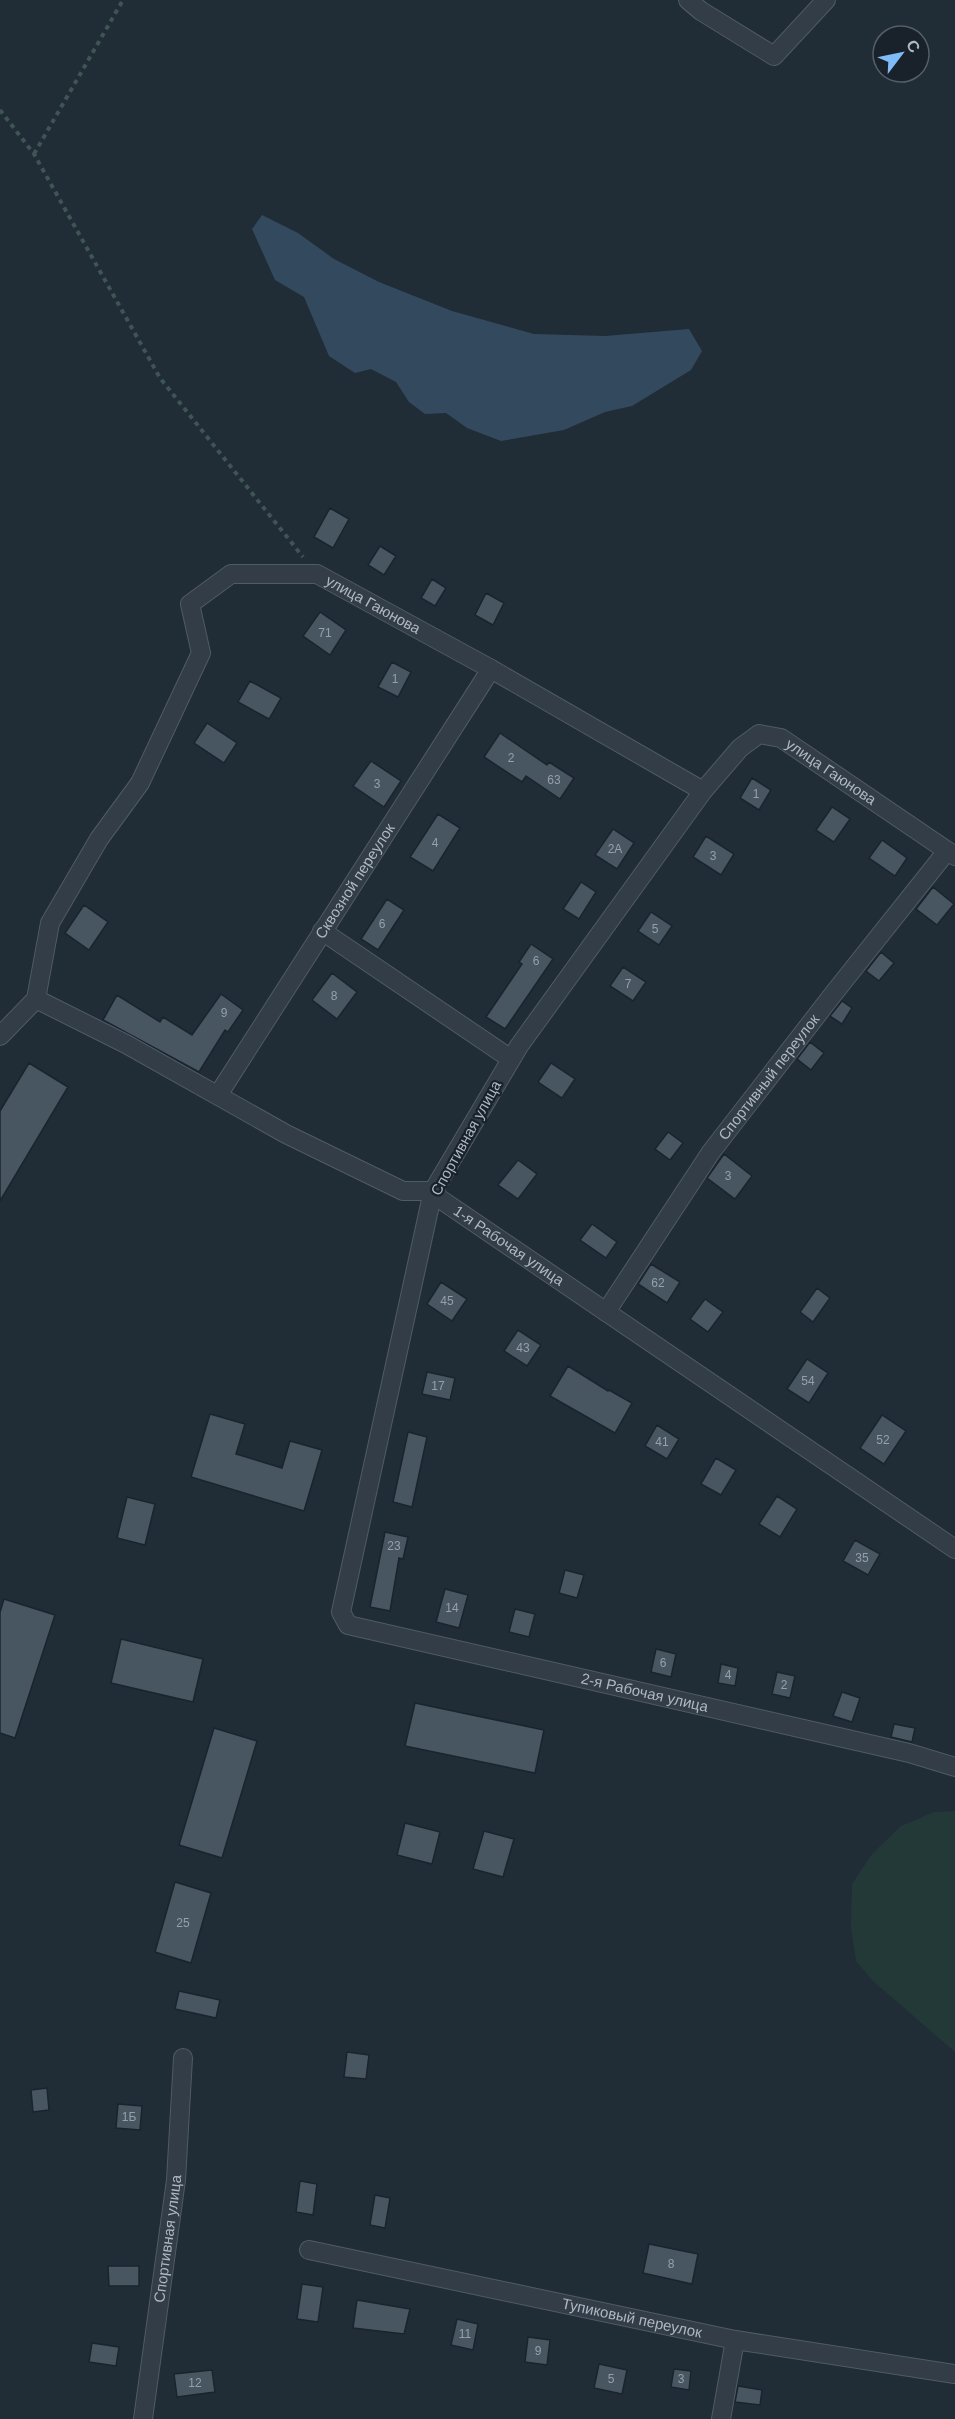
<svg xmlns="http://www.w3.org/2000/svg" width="955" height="2419" viewBox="0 0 955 2419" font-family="Arial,sans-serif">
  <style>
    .green { fill: #223938 }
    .water { fill: #334a5e }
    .building { fill: #485662; stroke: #1b242d; stroke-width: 1.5 }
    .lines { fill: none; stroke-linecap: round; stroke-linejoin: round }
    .street-casing { stroke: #505b65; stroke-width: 20 }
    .path { stroke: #3f5454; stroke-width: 4; stroke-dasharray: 4.5 4.5; stroke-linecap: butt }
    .street { stroke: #333d47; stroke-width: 18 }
    .labels { text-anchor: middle; stroke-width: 4.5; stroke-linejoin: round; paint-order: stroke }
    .number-label { font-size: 12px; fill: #94a0ac }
    .street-label { font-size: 15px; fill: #adb8c4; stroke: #19222b }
  </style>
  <rect width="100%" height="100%" fill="#202c36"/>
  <path class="green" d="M955 1811V2052L873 1981 856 1961 851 1928 852 1884 872 1854 901 1826 934 1812Z"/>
  <path class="water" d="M262 215 298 233 334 259 379 282 452 311 534 334 605 336 689 329 702 351 691 370 632 406 605 412 564 430 501 441 467 428 446 413 425 414 409 402 396 382 371 369 355 373 329 356 304 297 275 280 252 229Z"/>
  <path class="building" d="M330 508 349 519 333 548 314 537Z
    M380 546 396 556 384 575 368 565Z
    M432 579 446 588 435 606 421 598Z
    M486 593 504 603 493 625 475 615Z
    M320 612 346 630 330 655 303 636Z
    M392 662 411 672 398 697 378 687Z
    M250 681 281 698 269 719 238 702Z
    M207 723 237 743 224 763 194 743Z
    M500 733 547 765 549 762 574 778 560 799 526 776 522 782 484 757Z
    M371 761 401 781 384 807 353 786Z
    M752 778 771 790 759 810 740 798Z
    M832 807 850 819 834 842 816 830Z
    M438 814 460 828 433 871 410 857Z
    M613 829 634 843 617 869 595 855Z
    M706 836 734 854 721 875 693 857Z
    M882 840 907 858 895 876 869 858Z
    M581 882 596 892 579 919 563 909Z
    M933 887 954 904 937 925 916 909Z
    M387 899 404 910 378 950 361 939Z
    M84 905 108 922 89 950 65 933Z
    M651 912 672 926 659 945 638 931Z
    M531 944 553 959 505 1029 486 1017 522 964 519 962Z
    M881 952 894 963 879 981 866 971Z
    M623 967 646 982 633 1001 610 986Z
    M332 973 357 992 337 1019 312 1000Z
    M221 994 243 1010 228 1032 225 1030 199 1072 103 1020 117 995 160 1022 163 1017 192 1035Z
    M842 1001 852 1008 842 1024 830 1016Z
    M810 1042 824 1053 811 1070 797 1059Z
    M29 1063 68 1087 0 1201V1111Z
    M551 1063 575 1079 562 1098 538 1082Z
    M668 1132 683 1143 670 1160 655 1149Z
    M724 1154 752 1176 735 1199 707 1178Z
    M518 1160 537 1174 518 1199 498 1185Z
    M592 1224 617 1242 606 1258 580 1240Z
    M651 1264 680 1282 667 1303 638 1284Z
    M441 1282 467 1299 452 1321 427 1304Z
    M817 1288 830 1298 813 1322 800 1312Z
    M705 1299 723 1312 708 1332 690 1319Z
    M518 1330 541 1345 527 1366 504 1351Z
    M807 1359 828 1373 809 1403 787 1389Z
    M568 1366 608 1391 609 1390 632 1403 615 1433 550 1396Z
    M427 1372 455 1378 450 1400 422 1394Z
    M210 1414 245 1424 236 1454 282 1468 290 1441 322 1450 304 1511 191 1477Z
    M882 1415 906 1431 884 1464 860 1448Z
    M657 1425 679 1439 667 1459 645 1446Z
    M408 1432 427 1437 412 1507 393 1502Z
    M716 1458 736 1470 721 1495 701 1484Z
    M777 1496 797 1509 780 1537 759 1524Z
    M127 1497 155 1504 145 1545 117 1538Z
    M385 1532 408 1537 403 1559 399 1558 390 1611 370 1607Z
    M855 1540 880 1554 868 1575 843 1561Z
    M565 1570 584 1575 577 1598 559 1593Z
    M445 1589 468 1595 459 1628 436 1622Z
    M4 1599 55 1615 15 1738 0 1733V1612Z
    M515 1609 535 1614 529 1637 509 1632Z
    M121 1639 203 1659 193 1702 111 1683Z
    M656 1649 676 1654 671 1677 651 1672Z
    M721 1664 738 1668 735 1686 718 1683Z
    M777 1672 795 1676 790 1698 772 1694Z
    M842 1692 860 1698 852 1722 833 1716Z
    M415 1703 544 1730 535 1773 405 1746Z
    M894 1724 915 1728 912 1742 891 1737Z
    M214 1728 257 1741 222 1858 179 1845Z
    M405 1823 440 1832 432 1864 397 1855Z
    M484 1831 514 1839 503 1877 473 1869Z
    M175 1882 211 1893 191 1963 155 1952Z
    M179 1991 220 2000 216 2018 175 2009Z
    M347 2052 369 2055 366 2079 344 2077Z
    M47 2088 49 2110 33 2112 31 2090Z
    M118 2104 142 2106 140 2130 116 2128Z
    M300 2181 317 2184 313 2215 296 2212Z
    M375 2195 390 2198 385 2228 370 2225Z
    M649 2244 698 2254 692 2284 643 2273Z
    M108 2266H139V2286H109Z
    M302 2284 323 2287 318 2322 297 2319Z
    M357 2300 410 2309 404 2334 353 2328Z
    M457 2319 478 2324 473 2350 451 2345Z
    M528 2337 550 2340 547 2365 525 2362Z
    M92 2343 119 2347 116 2366 89 2362Z
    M599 2364 627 2370 622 2394 594 2388Z
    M674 2369 691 2371 689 2390 671 2387Z
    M212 2370 215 2392 177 2397 174 2374Z
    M738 2386 762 2390 760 2405 735 2402Z"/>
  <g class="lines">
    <defs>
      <g id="street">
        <path d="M688 0 701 11 774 56 826 0"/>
        <path id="s1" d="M703 791 519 1046 433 1191 341 1612 348 1625 909 1753 955 1767"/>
        <path d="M322 931 511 1059"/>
        <path id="s2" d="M36 999 126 1044 286 1134 403 1191H433L440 1199 955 1549"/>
        <path id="s3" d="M0 1036 36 999 50 923 99 839 140 783 201 653 190 604 231 574H317L491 669 703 791 740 748 759 734 781 738 955 856"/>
        <path id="s4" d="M218 1095 491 669"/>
        <path id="s5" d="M606 1312 711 1152 834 993 947 851"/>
        <path id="s6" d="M309 2250 735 2340 955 2374"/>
        <path id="s7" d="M143 2419 176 2180 183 2058"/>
        <path d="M721 2419 735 2340"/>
      </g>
    </defs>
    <use href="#street" class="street-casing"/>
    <path class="path" d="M0 110 34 154 160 378 303 557
      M34 154 123 0"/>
    <use href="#street" class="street"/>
  </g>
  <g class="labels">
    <g class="number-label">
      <text x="325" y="637">71</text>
      <text x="395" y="683">1</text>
      <text x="511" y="762">2</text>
      <text x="554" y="784">63</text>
      <text x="377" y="788">3</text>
      <text x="756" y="798">1</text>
      <text x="435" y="847">4</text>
      <text x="615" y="853">2А</text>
      <text x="713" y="860">3</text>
      <text x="382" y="928">6</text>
      <text x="655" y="933">5</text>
      <text x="536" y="965">6</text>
      <text x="628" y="988">7</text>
      <text x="334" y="1000">8</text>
      <text x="224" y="1017">9</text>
      <text x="728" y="1180">3</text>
      <text x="658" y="1287">62</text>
      <text x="447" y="1305">45</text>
      <text x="523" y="1352">43</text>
      <text x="808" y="1385">54</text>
      <text x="438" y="1390">17</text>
      <text x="883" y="1444">52</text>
      <text x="662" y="1446">41</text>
      <text x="394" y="1550">23</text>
      <text x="862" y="1562">35</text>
      <text x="452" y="1612">14</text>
      <text x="663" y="1667">6</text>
      <text x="728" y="1679">4</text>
      <text x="784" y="1689">2</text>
      <text x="183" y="1927">25</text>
      <text x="129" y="2121">1Б</text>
      <text x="671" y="2268">8</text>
      <text x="465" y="2338">11</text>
      <text x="538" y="2355">9</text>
      <text x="611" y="2383">5</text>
      <text x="681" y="2383">3</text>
      <text x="195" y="2387">12</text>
    </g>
    <g class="street-label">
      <text dy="5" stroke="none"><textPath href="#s3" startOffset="690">улица Гаюнова</textPath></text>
      <text dy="5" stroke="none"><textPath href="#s3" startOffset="1232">улица Гаюнова</textPath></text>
      <text dy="5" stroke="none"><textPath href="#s4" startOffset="254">Сквозной переулок</textPath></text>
      <text dy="5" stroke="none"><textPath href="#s5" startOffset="286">Спортивный переулок</textPath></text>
      <text transform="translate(466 1138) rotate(-61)" y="5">Спортивная улица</text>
      <text dy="5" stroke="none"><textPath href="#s2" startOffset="538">1-я Рабочая улица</textPath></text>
      <text dy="5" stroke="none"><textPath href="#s1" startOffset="1233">2-я Рабочая улица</textPath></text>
      <text dy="5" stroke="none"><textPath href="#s7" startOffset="182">Спортивная улица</textPath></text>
      <text dy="5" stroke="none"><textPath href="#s6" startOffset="330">Тупиковый переулок</textPath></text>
    </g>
  </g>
  <g transform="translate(901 54) rotate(58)"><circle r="28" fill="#19222b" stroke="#545e68" stroke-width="1.5"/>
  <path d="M0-4.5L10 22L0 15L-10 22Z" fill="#7fbbf7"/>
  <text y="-9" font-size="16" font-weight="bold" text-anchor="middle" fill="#adb8c4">С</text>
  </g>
</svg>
